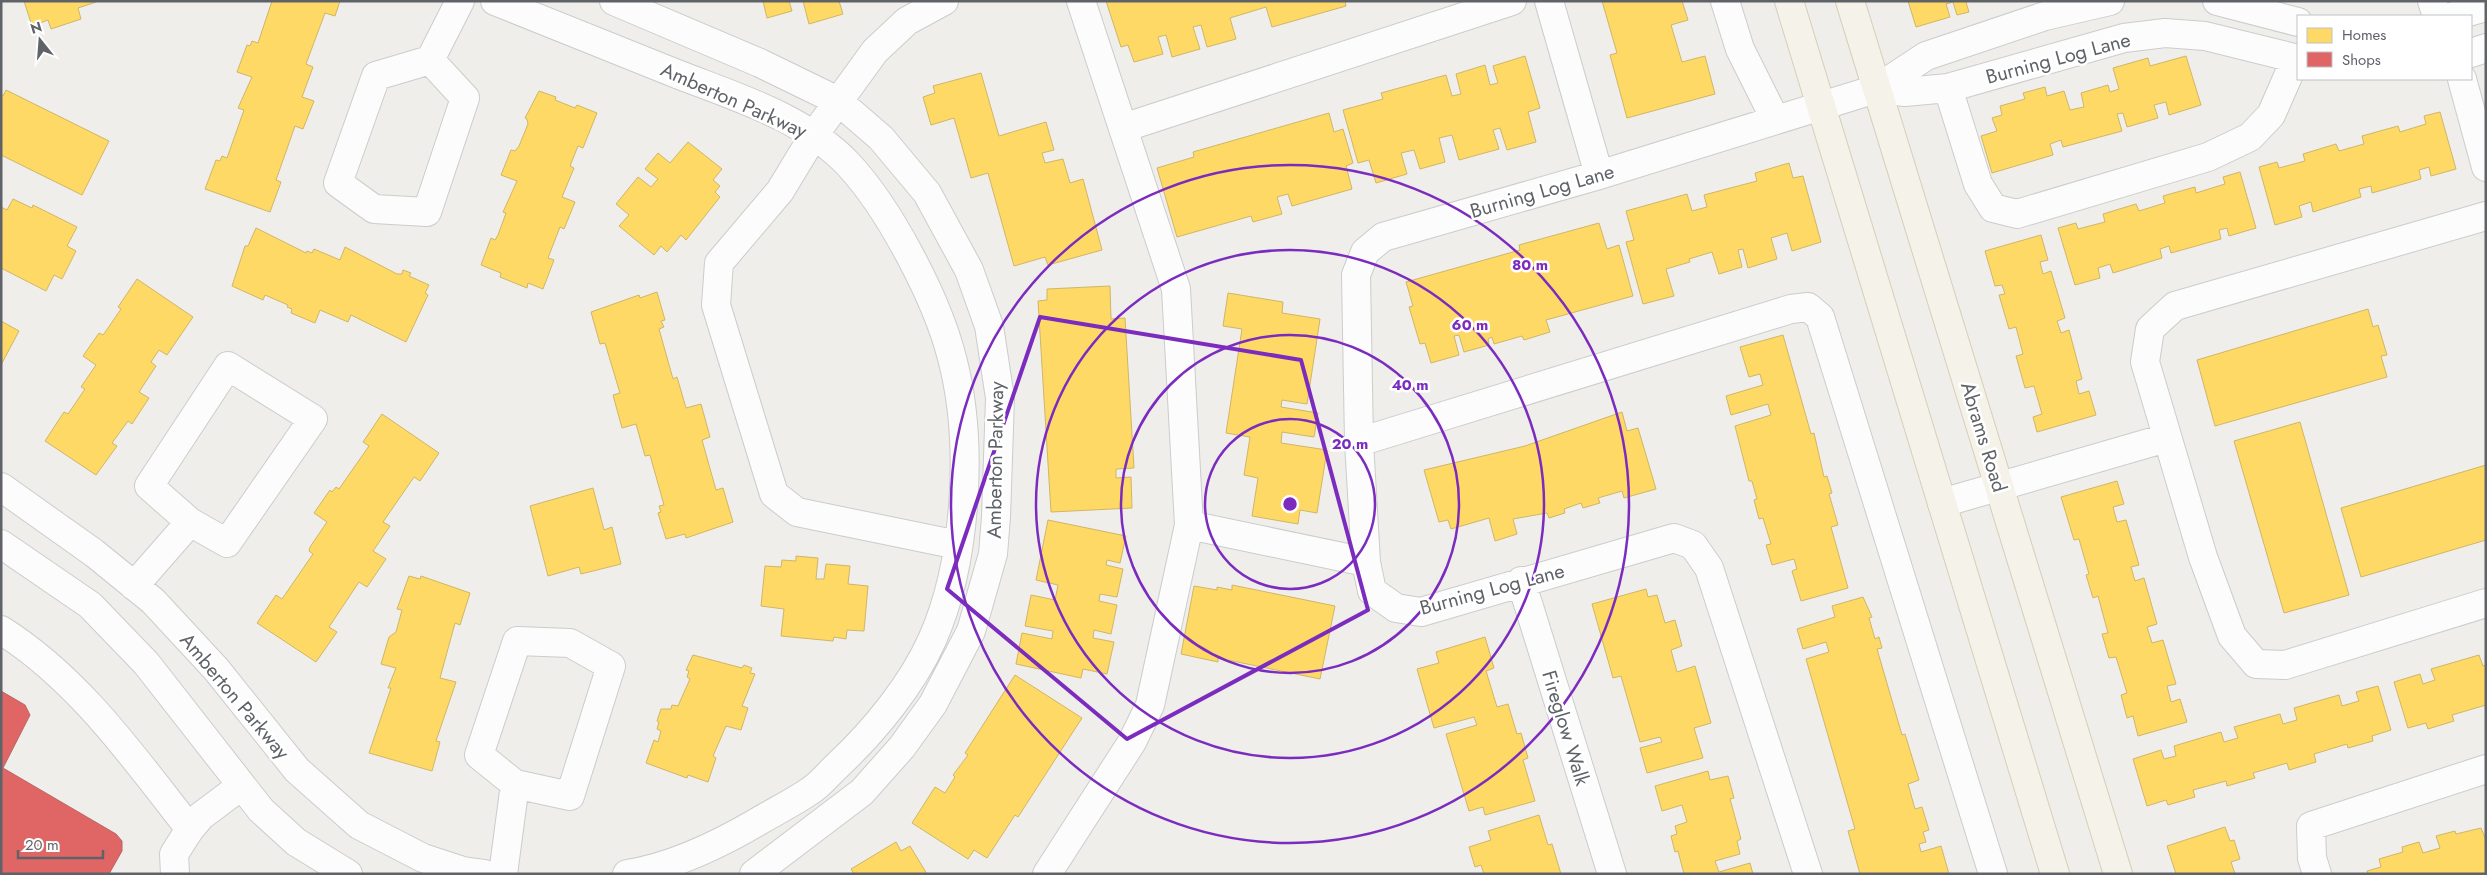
<svg xmlns="http://www.w3.org/2000/svg" width="2487" height="875" viewBox="0 0 2487 875" font-family="Jost,sans-serif">
  <style>
    .homes { fill: #ffd966; stroke: #cfb667 }
    .shops { fill: #e06666; stroke: #b96567 }
    .lines { fill: none; stroke-linecap: round; stroke-linejoin: round }
    .minor-casing { stroke: #cbcccc; stroke-width: 30 }
    .major-casing { stroke: #d7ceb8; stroke-width: 30 }
    .minor { stroke: #fdfcfc; stroke-width: 28 }
    .major { stroke: #f4f2e9; stroke-width: 28 }
    .marked { fill: none; stroke: #7b2cbf; stroke-width: 4; stroke-linejoin: round }
    .ring { fill: none; stroke: #7b2cbf; stroke-width: 2.5 }
    .labels { text-anchor: middle; stroke-width: 5; stroke-linejoin: round; paint-order: stroke }
    .street-label { font-size: 20px; fill: #5f6368; stroke: #fff }
    .centre { fill: #7b2cbf; stroke: #fff; stroke-width: 2.5 }
    .ring-label { font-size: 15px; text-anchor: middle; font-weight: bold; fill: #7b2cbf; stroke: #fff; stroke-width: 5; stroke-linejoin: round; paint-order: stroke }
  </style>
  <rect width="100%" height="100%" fill="#efeeea"/>
  <path class="homes" d="M24 1H96V2L78 8 81 19 51 29 48 20 32 26Z
    M272 1H340L335 16 325 13 306 64 313 67 302 97 314 101 303 129 295 126 276 180 281 182 270 212 205 189 216 160 220 161 222 156 227 158 244 110 238 108 252 77 237 72 247 45 250 46 252 41 258 43Z
    M763 1H789L792 11 767 18Z
    M803 1H839L843 14 809 24Z
    M1106 1H1345L1346 6 1272 27 1266 7 1230 18 1236 39 1207 47 1201 25 1193 27 1200 49 1172 57 1166 35 1158 37 1163 54 1134 62 1128 45 1121 47Z
    M1602 1H1682L1688 20 1671 25 1682 62 1705 56 1715 94 1627 118 1610 55 1617 53Z
    M1908 1H1968L1966 2 1969 12 1957 15 1953 2 1946 4 1950 17 1916 27Z
    M1525 56 1540 108 1528 112 1536 142 1507 150 1500 128 1493 130 1499 149 1459 160 1452 135 1439 138 1445 162 1420 169 1414 150 1401 153 1407 174 1376 183 1369 160 1358 163 1343 110 1383 99 1381 93 1446 75 1452 96 1461 94 1456 74 1485 65 1490 85 1498 83 1493 66Z
    M2186 56 2201 105 2169 115 2166 102 2154 105 2158 118 2127 127 2123 113 2117 114 2122 131 2063 147 2061 140 2050 144 2053 155 1992 173 1981 136 1997 131 1992 118 2002 115 2000 106 2025 99 2023 93 2045 87 2047 96 2064 91 2070 110 2084 107 2081 93 2108 85 2110 92 2119 89 2113 68 2148 58 2150 66Z
    M981 73 999 136 1046 122 1054 150 1042 153 1045 163 1063 159 1070 183 1083 179 1102 250 1048 265 1045 257 1014 266 988 173 971 178 954 118 931 125 923 97 935 93 933 86Z
    M6 90 109 141 82 195 1 155V95L3 96Z
    M539 91 556 97 555 100 575 108 577 105 597 113 583 148 578 146 570 166 574 168 562 197 575 202 564 229 560 227 548 258 554 260 543 289 528 283 527 288 500 277 501 273 481 265 491 238 495 240 498 235 506 213 503 212 517 181 501 175 511 150 515 151 519 146 528 124 527 119 525 118Z
    M2440 112 2456 169 2431 176 2429 167 2419 170 2421 179 2372 193 2371 186 2359 189 2361 197 2313 212 2311 202 2299 206 2302 217 2275 225 2259 167 2277 162 2279 168 2305 161 2303 154 2336 144 2339 151 2364 144 2362 136 2398 126 2400 132 2426 124 2424 116Z
    M1329 113 1334 132 1343 129 1353 163 1346 166 1352 189 1292 206 1288 194 1277 197 1282 214 1253 222 1251 216 1177 237 1157 168 1194 157 1193 152Z
    M688 142 722 169 713 180 720 186 715 192 720 197 686 240 681 235 667 252 661 246 654 255 619 226 629 215 616 204 638 177 651 187 658 179 645 169 658 153 670 163Z
    M1789 163 1793 178 1803 176 1821 242 1792 251 1787 233 1771 238 1777 259 1748 268 1743 249 1738 250 1742 267 1719 274 1712 252 1689 259 1690 262 1666 269 1674 296 1643 304 1626 242 1634 240 1626 211 1687 194 1692 211 1707 207 1704 195 1757 181 1755 173Z
    M2240 172 2256 228 2229 236 2227 228 2219 230 2221 239 2171 253 2169 246 2160 249 2162 258 2113 273 2110 264 2098 268 2100 278 2075 285 2058 228 2076 223 2078 229 2105 222 2103 214 2136 204 2139 211 2165 203 2163 196 2195 187 2196 193 2225 184 2223 177Z
    M13 199 32 208 33 205 77 227 67 246 76 251 62 279 54 275 46 291 1 268V207L7 210Z
    M1599 223 1607 249 1619 245 1633 296 1546 320 1550 332 1524 340 1522 336 1494 344 1492 337 1488 339 1489 345 1464 352 1459 335 1454 336 1459 355 1431 363 1425 343 1420 344 1409 307 1413 306 1406 282 1520 250 1519 245Z
    M256 228 306 253 307 251 312 253 314 249 340 260 345 247 397 274H402L403 270 411 273 409 276 429 285 425 293 428 295 406 342 351 315 348 322 320 310 315 323 291 313 292 309 287 307 288 305 265 295 263 300 232 286 245 246H248Z
    M2041 235 2048 260 2040 262 2043 274 2051 271 2065 318 2057 321 2061 333 2069 330 2082 379 2076 381 2079 394 2089 391 2096 415 2037 432 2033 417 2042 414 2034 386 2025 388 2016 356 2023 354 2016 327 2009 329 1999 295 2005 294 2002 285 1995 286 1985 251Z
    M137 279 193 317 167 355 159 350 151 362 156 366 139 392 149 398 132 424 128 421 112 443 117 446 96 475 45 441 64 412 68 414 85 389 81 387 96 365 83 356 99 333 103 335 106 331 121 309 118 307Z
    M1110 286 1111 319 1125 318 1134 468 1116 469V478L1131 477 1132 508 1051 512 1038 301 1047 300V289Z
    M657 292 665 320 661 321 664 327 659 329 673 379 677 377 686 408 701 404 710 437 702 440 716 490 723 488 733 522 686 538 685 534 666 539 658 513 661 512 659 506 664 505 650 455 645 456 636 424 622 428 613 395 620 393 605 343 600 344 591 312 639 295 640 298Z
    M1228 293 1283 302 1282 313 1320 319 1307 404 1282 400 1281 407 1318 413 1314 437 1282 432 1281 443 1327 450 1317 513 1300 510 1298 524 1252 516 1258 478 1244 475 1250 437 1226 433 1242 329 1223 326Z
    M2368 309 2373 327 2378 325 2387 355 2381 356 2387 377 2215 426 2197 360Z
    M1 321 19 331 1 365Z
    M1783 335 1811 434 1814 433 1824 477 1827 476 1832 493 1829 494 1838 525 1831 527 1848 588 1801 601 1792 571 1797 569 1794 559 1772 565 1766 545 1771 544 1763 518 1759 519 1754 500 1757 499 1752 481H1749L1735 426 1771 415 1768 404 1731 415 1726 396 1763 385 1760 374 1749 377 1740 347Z
    M1622 412 1627 431 1638 428 1656 489 1624 498 1622 491 1598 498 1600 503 1583 508 1581 503 1564 509 1565 513 1549 518 1547 513 1513 519 1517 534 1495 541 1489 518 1451 529 1448 520 1439 522 1424 470 1525 446Z
    M382 414 439 453 420 481 414 477 383 522 390 526 373 551 386 559 367 587 359 582 329 627 337 632 316 662 257 623 276 595 282 599 313 554 309 551 310 547 327 522 314 513 330 490 332 492 336 487 339 489 369 446 363 442Z
    M2300 422 2349 595 2284 613 2234 441Z
    M2486 465V540L2361 577 2341 508Z
    M2117 481 2124 504 2113 507 2117 522 2126 520 2139 565 2131 567 2135 581 2144 578 2157 624 2147 627 2152 643 2163 640 2176 684 2167 686 2171 702 2180 699 2187 722 2138 736 2133 716 2127 718 2121 695 2127 693 2116 657 2109 658 2102 634 2108 633 2098 596 2093 598 2086 575 2089 574 2079 539 2074 540 2061 497Z
    M593 488 604 530 612 527 621 564 581 574 579 567 548 576 530 506Z
    M1048 520 1126 536 1120 563 1107 560 1106 565 1123 569 1117 597 1100 594 1099 601 1117 605 1111 634 1094 630 1093 638 1114 642 1107 674 1083 669 1081 678 1016 664 1022 633 1052 639 1053 631 1025 626 1031 595 1055 600 1058 585 1036 580Z
    M796 556 818 558 816 579H824L826 564 850 566 848 584 868 586 864 631 847 630 846 639 834 637 833 641 781 636 784 609 761 606 765 566 781 567 782 560 796 561Z
    M409 576 420 579 421 576 470 593 460 625 455 623 440 678 456 682 436 741 440 742 432 771 369 753 391 688H388L396 668 381 664 389 637 396 632 402 610 397 609Z
    M1232 585 1335 606 1320 679 1218 658V662L1181 654 1194 586 1217 590V587L1232 590Z
    M1646 589 1648 597 1657 595 1665 623 1675 620 1682 646 1671 650 1677 672 1695 666 1711 723 1694 728 1703 758 1647 773 1640 748 1662 742 1660 737 1640 742 1621 676 1613 678 1592 604Z
    M1863 597 1872 617 1869 618 1875 639 1879 637 1882 648 1877 649 1902 735 1905 734 1919 780 1908 784 1915 809 1922 807 1929 830 1923 832 1926 842 1919 844 1921 852 1941 846 1949 874H1860L1848 831 1855 829 1806 659 1829 652 1826 642 1803 649 1797 629 1835 617 1832 606Z
    M1485 637 1494 668 1486 671 1497 707 1508 704 1517 734 1521 733 1528 758 1523 760 1535 801 1485 815 1483 807 1469 811 1446 734 1477 725 1474 717 1434 728 1417 669 1439 663 1436 652Z
    M693 655 742 668 744 665 752 668 750 673 755 674 742 706 748 708 741 730 726 726 713 756 716 758 708 782 688 775 687 778 646 763 654 740 658 742 661 731 657 729 659 722 657 721 661 709H671L672 705 678 706 690 679 687 677 689 671 686 670Z
    M2479 655 2483 666 2486 665V705L2452 715 2454 721 2428 729 2426 723 2408 728 2394 682 2420 674 2423 684 2435 680 2431 669Z
    M1015 675 1082 718 1018 817 1015 815 987 858 974 850 968 859 912 823 935 787 945 793 955 777 953 775 968 755 965 753Z
    M2378 686 2391 730 2372 736 2373 741 2348 748 2347 744 2314 754 2316 762 2289 770 2287 763 2253 773 2255 778 2227 786 2226 781 2193 790 2195 797 2168 805 2166 800 2147 806 2133 759 2161 750 2164 759 2176 756 2174 746 2221 732 2224 742 2238 738 2234 727 2280 714 2283 724 2297 720 2294 708 2339 695 2342 706 2359 701 2356 692Z
    M1708 771 1710 780 1728 776 1734 798 1730 799 1741 839 1737 841 1740 854 1715 861 1719 872 1750 863 1753 874H1684L1678 851 1675 852 1671 836 1677 834 1675 826 1687 822 1682 805 1662 811 1655 786Z
    M1539 815 1548 845 1552 844 1561 874H1484L1481 865 1475 867 1469 847 1491 840 1488 831Z
    M2225 827 2230 841 2234 840 2240 859 2231 862 2235 874H2176L2167 846Z
    M2481 828 2486 840V874H2368L2367 871 2381 867 2379 859 2403 852 2402 847 2419 842 2423 853 2440 848 2436 836 2455 831 2456 834Z
    M896 842 901 851 910 846 927 874H854L851 869Z"/>
  <path class="shops" d="M1 691 25 705 30 715 3 768 116 834 122 841V851L109 874H1Z"/>
  <g class="lines">
    <defs>
      <path id="minor" d="M495 1C555 25 616 49 677 74 736 97 803 117 848 164 890 209 937 299 952 358 974 441 967 562 932 640 912 685 874 731 839 764 829 773 821 784 810 791 794 802 776 811 759 821 720 844 673 867 627 874
        M614 1 760 63 838 101 881 138 927 193 969 270 989 326 1000 398 996 517 993 554 971 631 933 704 902 747 862 792 754 874
        M944 1 907 21 875 51 814 135 780 191 719 263 716 305 774 494 797 512 958 545
        M1549 1 1599 175
        M1725 1 1740 49 1775 119
        M2217 1 2298 22
        M2432 1 2437 16
        M2454 16 2486 7
        M2471 53 2486 48
        M430 60 465 98 427 212 374 209 338 183 376 76 430 60 460 1
        M2462 79 2486 167
        M1948 88 1978 184 1993 208 2017 214 2208 157 2250 137 2271 115 2296 58
        M1876 89 1905 92 1948 88 2124 38 2165 33 2205 36 2298 59
        M1123 128 1512 1
        M2486 216 2175 306 2150 329 2145 362 2203 557 2232 636 2256 664 2285 665 2486 603
        M1359 442 1791 309 1808 307 1820 317 1993 874
        M1 487 94 553 153 601 216 669 297 770 359 825 423 858 463 871 485 874
        M1942 503 2166 438
        M1189 525 1366 562
        M1 544 90 605 146 663 261 810 296 842 348 874
        M1521 581 1612 874
        M134 586 190 522 227 543 313 419 228 366 149 486 190 522
        M1 630C79 679 134 758 190 829
        M175 874 174 854 190 829 201 816 241 786
        M503 874 515 784 570 796 611 666 570 643 517 641 479 755 515 784
        M1047 874 1132 742 1150 705 1189 525 1176 289 1081 1
        M1808 874 1709 568 1693 545 1674 538 1421 612 1396 608 1372 591 1366 562 1359 442 1356 275 1365 252 1383 237 1599 175 1876 89 1926 56 2045 16 2110 1
        M2317 874 2312 858 2311 826 2486 769"/>
      <path id="major" d="M1789 1 2055 874
        M1850 1 2118 874"/>
    </defs>
    <use href="#minor" class="minor-casing"/>
    <use href="#major" class="major-casing"/>
    <use href="#minor" class="minor"/>
    <use href="#major" class="major"/>
  </g>
  <path class="marked" d="M1040 317 1301 360 1368 610 1127 739 947 589Z"/>
  <g class="ring">
    <circle cx="1290" cy="504" r="85"/>
    <circle cx="1290" cy="504" r="169"/>
    <circle cx="1290" cy="504" r="254"/>
    <circle cx="1290" cy="504" r="339"/>
  </g>
  <g class="labels">
    <g class="street-label">
      <text transform="translate(2058 58) rotate(-15)" y="7">Burning Log Lane</text>
      <text transform="translate(734 100) rotate(24)" y="7">Amberton Parkway</text>
      <text transform="translate(1542 191) rotate(-16)" y="7">Burning Log Lane</text>
      <text transform="translate(1984 437) rotate(73)" y="7">Abrams Road</text>
      <text transform="translate(995 460) rotate(-89)" y="7">Amberton Parkway</text>
      <text transform="translate(1492 589) rotate(-15)" y="7">Burning Log Lane</text>
      <text transform="translate(235 696) rotate(50)" y="7">Amberton Parkway</text>
      <text transform="translate(1566 728) rotate(73)" y="7">Fireglow Walk</text>
    </g>
  </g>
  <circle cx="1290" cy="504" r="8" class="centre"/>
  <g class="ring-label">
    <text x="1530" y="270">80 m</text>
    <text x="1470" y="330">60 m</text>
    <text x="1410" y="390">40 m</text>
    <text x="1350" y="449">20 m</text>
  </g>
  <rect width="2487" height="875" fill="none" stroke="#5f6368" stroke-width="5"/>
  <rect x="2297" y="15" width="175" height="65" fill="#ffffff" stroke="#bfc1c3"/>
  <rect x="2307" y="28" width="25" height="15" fill="#ffd966" stroke="#bfc1c3"/>
  <text x="2342" y="40" font-size="15" fill="#5f6368">Homes</text>
  <rect x="2307" y="52" width="25" height="15" fill="#e06666" stroke="#bfc1c3"/>
  <text x="2342" y="65" font-size="15" fill="#5f6368">Shops</text>
  <g transform="translate(40 40) rotate(343)" stroke="#ffffff" stroke-width="4" paint-order="stroke">
  <path d="M0-4L9 19L0 12L-9 19Z" fill="#5f6368"/>
  <text y="-8" font-size="14" font-weight="bold" text-anchor="middle" fill="#5f6368">N</text>
  </g>
  <path d="M18 850v8h85v-8" fill="none" stroke="#5f6368" stroke-width="2.5"/>
  <text x="25" y="850" font-size="15" fill="#5f6368" stroke="#ffffff" stroke-width="4" paint-order="stroke">20 m</text>
</svg>
